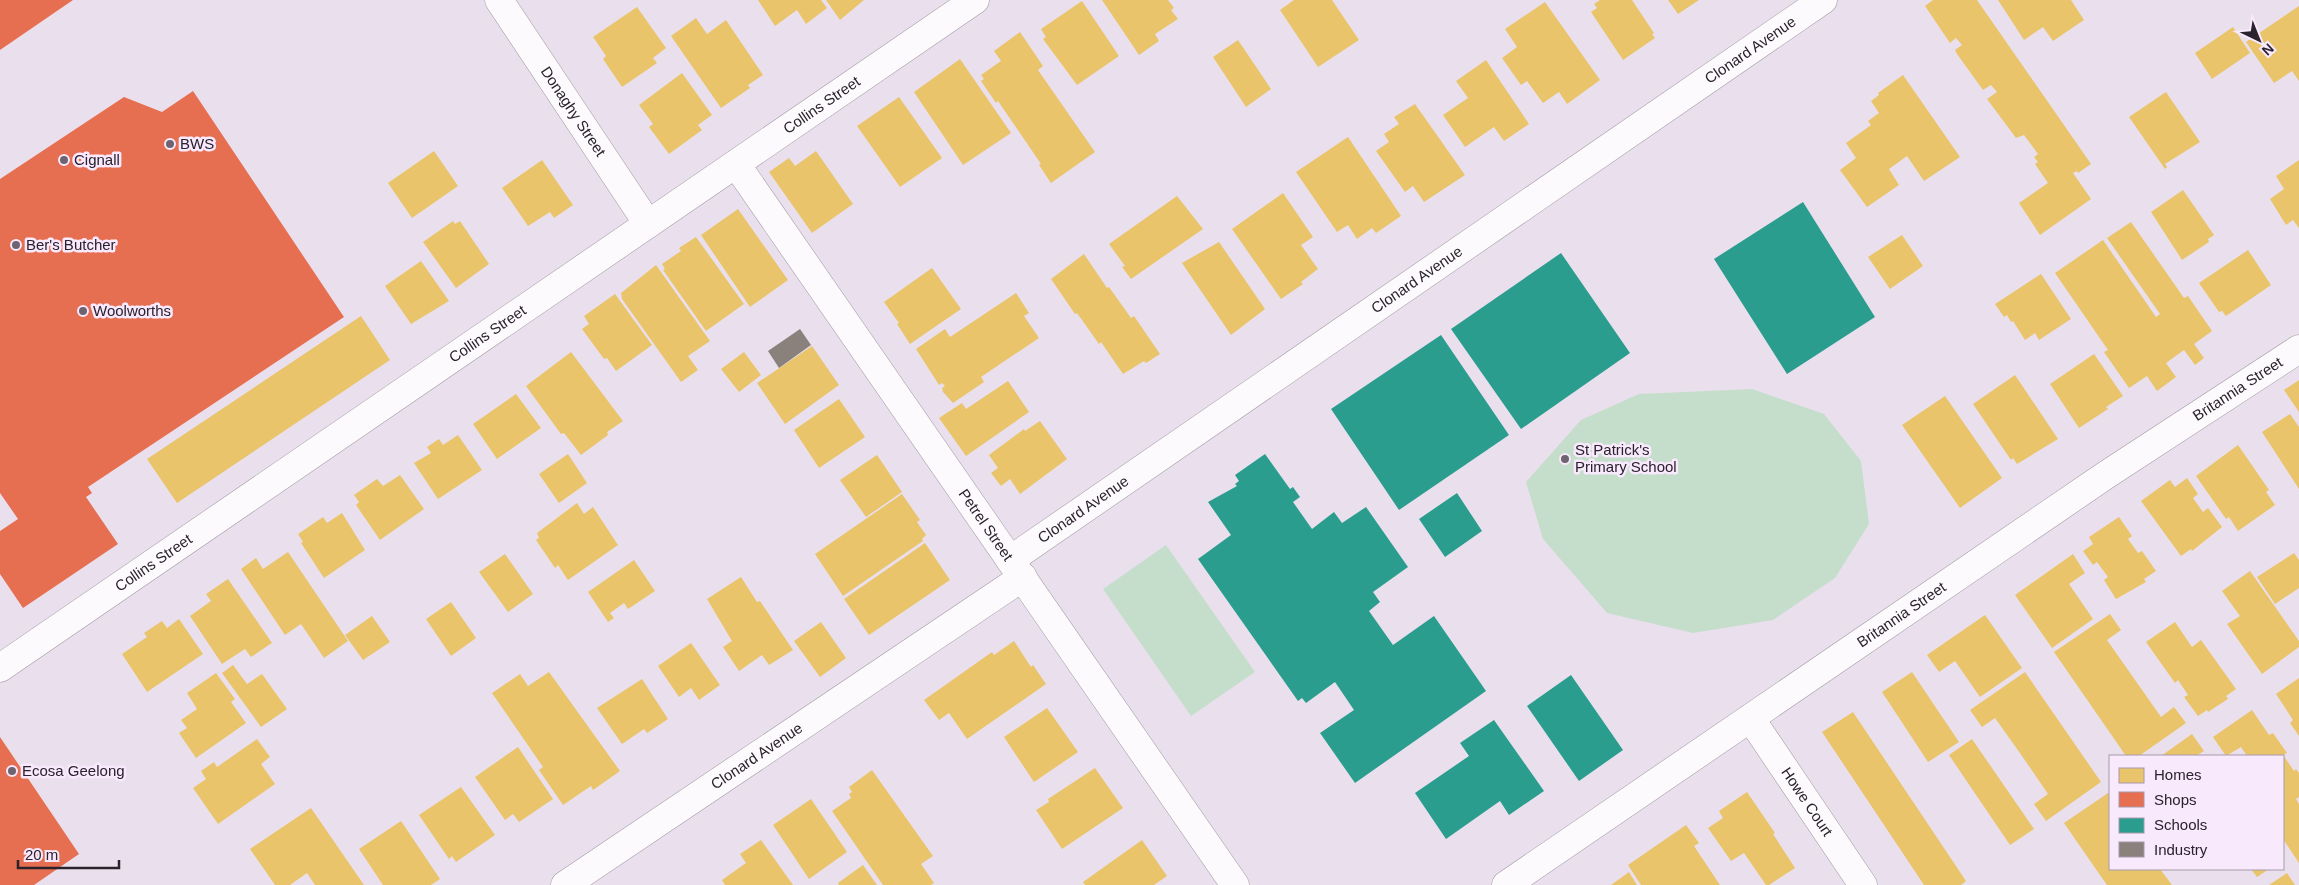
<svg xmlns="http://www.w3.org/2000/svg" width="2299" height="885" viewBox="0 0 2299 885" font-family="Arial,sans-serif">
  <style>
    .green { fill: #c5ddcb }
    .homes { fill: #e9c46a }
    .shops { fill: #e76f51 }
    .schools { fill: #2a9d8f }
    .industry { fill: #8a817c }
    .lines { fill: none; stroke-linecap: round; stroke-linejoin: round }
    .minor-casing { stroke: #a19aa4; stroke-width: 29 }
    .minor { stroke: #fcfafc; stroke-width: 28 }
    .poi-dot { fill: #6d6470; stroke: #f9e9fd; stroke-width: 2 }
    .labels { text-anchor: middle; stroke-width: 5; stroke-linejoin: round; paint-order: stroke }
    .street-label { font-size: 15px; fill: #2a222c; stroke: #f9e9fd }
    .poi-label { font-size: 15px; fill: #2a222c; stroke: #f9e9fd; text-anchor: start }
  </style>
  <rect width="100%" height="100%" fill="#eae0ed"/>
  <path class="green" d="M1752 389 1824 414 1861 461 1869 524 1835 578 1773 620 1693 633 1607 613 1543 539 1526 482 1581 420 1639 394Z
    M1166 545 1255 672 1191 716 1103 589Z"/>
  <path class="homes" d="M758 0H821L827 8 806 24 797 10 775 26Z
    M826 0H864L840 20Z
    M1102 0H1168L1174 8 1171 10 1178 19 1155 34 1159 41 1139 55Z
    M1294 0H1332L1359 40 1318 67 1280 10Z
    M1600 0H1632L1654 33 1652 34 1655 38 1623 60 1591 12 1597 8 1594 4Z
    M1668 0H1699L1678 14Z
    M1933 0H1977L2091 164 2078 173 2077 171 2073 173 2091 199 2040 235 2019 203 2048 183 2035 164 2038 162 2034 157 2038 154 2024 135 2016 138 1987 99 1997 92 1991 85 1983 90 1957 54 1955 50 1962 45 1956 38 1950 43 1925 6Z
    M1998 0H2071L2084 20 2053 41 2043 27 2024 40Z
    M1082 1 1119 56 1077 85 1043 39 1046 37 1041 29Z
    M1545 2 1600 80 1567 104 1559 92 1543 103 1527 81 1521 85 1502 58 1517 47 1505 29Z
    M2299 6V81L2292 71 2274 83 2246 42Z
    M637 7 666 48 653 58 657 63 622 87 603 59 606 56 593 37Z
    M696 18 707 34 726 20 763 75 748 85 750 88 721 108 671 36Z
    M2233 27 2250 53 2212 79 2195 53Z
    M1020 32 1043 66 1038 70 1095 152 1051 183 1039 165 1041 164 998 101 996 103 981 81 984 79 981 75 1001 61 994 51Z
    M1238 40 1271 89 1246 107 1213 57Z
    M960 59 1011 133 963 165 914 92Z
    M1486 60 1529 124 1504 141 1494 127 1465 147 1443 115 1468 98 1456 81Z
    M682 73 712 115 698 125 702 130 669 154 649 127 653 124 639 105Z
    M1903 75 1960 157 1924 181 1907 156 1889 169 1899 185 1867 207 1840 170 1856 158 1846 143 1871 125 1868 121 1879 113 1871 101 1879 95 1878 93Z
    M2166 92 2200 142 2165 164 2167 167 2165 169 2129 117Z
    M899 97 942 158 900 187 857 126Z
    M1415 104 1465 175 1424 202 1413 186 1405 192 1376 151 1389 142 1384 134 1399 124 1394 117Z
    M1348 137 1401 216 1376 233 1372 228 1357 239 1348 225 1337 232 1296 172Z
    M434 151 458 186 412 218 388 183Z
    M816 151 853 204 812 233 769 172 789 158 795 166Z
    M542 160 573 205 554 218 550 212 528 226 502 188Z
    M2299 160V228L2293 220 2286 225 2270 199 2284 189 2276 176Z
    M2183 190 2214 235 2208 239 2209 242 2182 260 2151 212Z
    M1283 193 1313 237 1301 245 1318 269 1301 282 1303 284 1281 299 1232 229Z
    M1177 196 1203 229 1131 279 1122 267 1125 266 1109 244Z
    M738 209 788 280 750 307 701 235Z
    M453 221 455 224 460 221 489 264 456 288 423 242Z
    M2131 222 2184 298 2188 296 2212 331 2194 344 2204 358 2195 365 2184 350 2166 363 2176 377 2157 391 2147 376 2129 388 2104 352 2108 350 2055 273 2103 240 2156 317 2160 314 2107 238Z
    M1902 235 1923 266 1890 289 1868 257Z
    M696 237 744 304 706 331 663 270 665 269 662 264 681 251 679 248Z
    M1219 242 1265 309 1231 335 1182 263Z
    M2248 250 2271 285 2226 316 2222 311 2219 312 2199 283Z
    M1084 254 1107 288 1109 287 1131 318 1134 316 1160 354 1146 363 1144 361 1123 374 1101 342 1099 344 1077 313 1075 314 1051 279Z
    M421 261 449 301 411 324 385 286Z
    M656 265 710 341 688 356 698 370 681 382 622 299 621 293Z
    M932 268 961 309 910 344 897 324 899 323 884 302Z
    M2041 274 2071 319 2039 340 2035 333 2025 340 2013 321 2011 322 2007 315 2004 317 1995 304Z
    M1016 293 1029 313 1024 316 1039 338 981 377 984 382 953 403 943 392 942 388 945 386 942 383 939 385 916 349 945 329 950 337Z
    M615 294 652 345 616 371 607 358 604 359 582 329 589 324 584 316Z
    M361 316 390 360 177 503 147 459Z
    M812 346 839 385 785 424 757 383Z
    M571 352 623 421 607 432 608 435 581 455 564 433 561 434 526 386Z
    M744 352 761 375 739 392 721 369Z
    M2094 354 2123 396 2106 407 2108 409 2079 428 2050 384Z
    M2015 375 2058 439 2017 464 2013 458 2011 460 1973 404Z
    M2299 380V412L2284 390Z
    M1008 381 1029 412 966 456 939 418 962 403 966 409Z
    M516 394 541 428 497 459 473 424Z
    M1945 396 2002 478 1960 508 1902 425Z
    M839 399 865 437 819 468 794 430Z
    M2290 414 2299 427V489L2262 432Z
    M1040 421 1067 459 1020 494 1010 479 1001 486 991 473 998 468 989 455 1024 429 1025 431Z
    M458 435 482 470 438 499 414 463 431 453 427 447 439 439 443 445Z
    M2238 445 2269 490 2266 492 2275 505 2238 531 2229 517 2226 519 2196 476Z
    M568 454 587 483 559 503 539 474Z
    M877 455 902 492 866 517 840 480Z
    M400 475 424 509 380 540 356 505 359 502 354 495 377 479 383 486Z
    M2187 478 2198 494 2193 498 2203 512 2208 508 2222 527 2192 551 2191 549 2181 556 2141 501 2170 480 2175 487Z
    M902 494 920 520 917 522 926 535 922 539 923 541 843 596 815 554Z
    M577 503 584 514 593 507 618 545 568 580 558 565 555 568 536 540 539 538 537 533Z
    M342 513 365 550 324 578 301 543 303 542 298 534 323 517 327 523Z
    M2119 517 2132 536 2128 539 2138 553 2142 551 2156 571 2144 579 2146 582 2116 599 2104 580 2108 577 2097 562 2093 565 2083 551 2093 544 2089 537Z
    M925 543 950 580 869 635 844 599Z
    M288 552 348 641 324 658 301 624 285 635 241 569 256 558 263 569Z
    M2294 553 2299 560V588L2275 604 2257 577Z
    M505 554 533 594 508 612 479 572Z
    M2073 554 2085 573 2069 584 2093 619 2052 648 2015 595Z
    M634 560 655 591 628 609 624 603 610 613 614 618 608 622 588 592Z
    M2250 571 2299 641V647L2262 674 2227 624 2240 616 2222 591Z
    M741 577 757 602 760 601 793 650 769 665 762 655 739 671 723 647 732 641 707 599Z
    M228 579 272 643 251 657 245 649 222 664 190 616 211 601 206 594Z
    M451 602 476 638 451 656 426 619Z
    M2110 614 2121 630 2107 640 2161 717 2174 707 2186 723 2139 756H2126L2054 652Z
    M1985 615 2022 668 1980 697 1955 661 1939 672 1927 655Z
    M372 616 390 642 363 660 345 635Z
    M179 619 203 654 147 692 122 654 147 637 144 633 162 621 167 628Z
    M821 622 846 658 820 677 794 641Z
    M2175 622 2192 647 2201 640 2236 689 2226 696 2228 699 2208 712 2207 710 2198 716 2184 697 2188 695 2178 680 2175 683 2146 642Z
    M1014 641 1031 667 1033 665 1046 684 967 739 949 713 939 720 924 700 992 652 994 655Z
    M691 643 720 685 699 700 691 688 679 697 658 666Z
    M233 665 247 684 262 674 287 709 261 727 222 673Z
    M549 672 620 771 593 790 591 786 563 805 539 770 543 767 492 693 520 674 528 686Z
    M1912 672 1959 742 1928 762 1882 692Z
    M2025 672 2101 782 2046 821 2034 804 2048 794 2022 756 1995 718 1982 727 1970 710Z
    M216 673 235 699 231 702 246 723 196 758 179 733 187 728 181 720 197 709 187 693Z
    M2299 678V736L2290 723 2293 720 2276 694Z
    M642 679 668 719 647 733 644 729 622 744 597 708Z
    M1047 708 1078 752 1034 782 1004 737Z
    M2252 710 2269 735 2273 733 2287 753 2283 755 2294 771 2296 769 2299 773V797L2296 799 2299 804V863L2283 839V756H2247L2241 747 2226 756 2213 737Z
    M1853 712 1966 881 1961 885H1924L1822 732Z
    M2192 734 2204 751 2196 756H2161Z
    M257 739 270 757 261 764 275 784 218 824 193 788 206 779 201 771 214 762 217 767Z
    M1972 739 2034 829 2010 845 1949 755Z
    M518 747 553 799 519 822 513 814 505 820 475 777Z
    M1095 768 1123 808 1062 849 1036 810 1049 802 1048 799Z
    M872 770 933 856 921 864 934 883 931 885H883L832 811 851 798 849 794 852 792 849 787Z
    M461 787 495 835 456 862 452 856 449 859 419 815Z
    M1747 792 1775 833 1773 834 1795 868 1769 885H1766L1744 853 1731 861 1708 828 1723 818 1719 811Z
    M2108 793 2110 796V869H2160L2172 885H2107L2093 865 2064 823Z
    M811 799 847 852 809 879 773 825Z
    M311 808 364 885H315L307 873 290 885H275L250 849Z
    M401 821 440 879 431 885H383L359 849Z
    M1686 825 1699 843 1694 846 1720 885H1641L1628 865Z
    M761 840 793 885H725L722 880 746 863 740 854Z
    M1142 840 1167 876 1154 885H1085L1083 882Z
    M863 865 877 885H839L838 883Z
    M2251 869H2269L2257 877Z
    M1629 872 1637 885H1611Z
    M2287 873 2295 885H2269Z"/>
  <path class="shops" d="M0 0H73L0 50Z
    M193 91 344 317 88 487 92 493 86 497 118 544 23 608 0 574V531L18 519 0 493V179L124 97 162 112Z
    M0 737 79 854 34 885H0Z"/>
  <path class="schools" d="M1803 202 1875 317 1787 374 1714 259Z
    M1561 253 1630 353 1521 429 1451 329Z
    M1441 335 1509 435 1399 510 1331 409Z
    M1265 454 1290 489 1293 487 1300 497 1293 502 1312 529 1334 512 1342 523 1366 507 1408 567 1373 592 1380 602 1369 611 1393 645 1434 616 1486 691 1355 783 1320 733 1354 710 1335 682 1306 703 1302 698 1298 701 1198 559 1231 535 1208 502 1237 486 1235 484 1239 481 1235 475Z
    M1457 493 1482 531 1445 557 1419 519Z
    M1571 675 1623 750 1579 781 1527 706Z
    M1494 720 1544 791 1509 815 1500 801 1446 839 1415 793 1469 756 1460 743Z"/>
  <path class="industry" d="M800 329 811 345 779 368 768 351Z"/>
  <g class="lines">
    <defs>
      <g id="minor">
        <path id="s1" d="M499 0 648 224"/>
        <path id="s2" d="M736 164 1235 885"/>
        <path id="s3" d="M1010 560 1823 0"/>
        <path id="s4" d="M0 668 975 0"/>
        <path id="s5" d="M1751 719 1863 885"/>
        <path id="s6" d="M565 885 1023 577"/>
        <path id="s7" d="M1506 885 2106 475 2299 349"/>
      </g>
    </defs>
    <use href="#minor" class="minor-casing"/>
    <use href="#minor" class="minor"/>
  </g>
  <g class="poi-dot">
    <circle cx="170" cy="144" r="5"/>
    <circle cx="64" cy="160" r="5"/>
    <circle cx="16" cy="245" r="5"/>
    <circle cx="83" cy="311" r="5"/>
    <circle cx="1565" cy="459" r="5"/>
    <circle cx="12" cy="771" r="5"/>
  </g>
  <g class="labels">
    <g class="street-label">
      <text dy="5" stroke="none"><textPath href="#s3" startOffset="899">Clonard Avenue</textPath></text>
      <text dy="5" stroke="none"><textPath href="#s4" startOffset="996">Collins Street</textPath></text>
      <text dy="5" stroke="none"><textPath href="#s1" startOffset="134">Donaghy Street</textPath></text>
      <text dy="5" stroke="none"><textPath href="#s3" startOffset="494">Clonard Avenue</textPath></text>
      <text dy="5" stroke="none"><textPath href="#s4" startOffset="591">Collins Street</textPath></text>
      <text dy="5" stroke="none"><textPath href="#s7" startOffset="884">Britannia Street</textPath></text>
      <text dy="5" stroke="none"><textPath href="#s3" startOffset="89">Clonard Avenue</textPath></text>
      <text dy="5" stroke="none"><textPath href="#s2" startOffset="439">Petrel Street</textPath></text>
      <text dy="5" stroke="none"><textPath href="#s4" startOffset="186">Collins Street</textPath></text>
      <text dy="5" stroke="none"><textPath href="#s7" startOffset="479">Britannia Street</textPath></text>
      <text dy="5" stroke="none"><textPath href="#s6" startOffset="231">Clonard Avenue</textPath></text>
      <text dy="5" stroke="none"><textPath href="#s5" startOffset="100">Howe Court</textPath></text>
    </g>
    <g class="poi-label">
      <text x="180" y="149">BWS</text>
      <text x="74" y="165">Cignall</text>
      <text x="26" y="250">Ber's Butcher</text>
      <text x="93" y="316">Woolworths</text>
      <text x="1575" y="455">St Patrick's<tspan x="1575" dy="17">Primary School</tspan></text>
      <text x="22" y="776">Ecosa Geelong</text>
    </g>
  </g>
  <rect x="2109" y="755" width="175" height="115" fill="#f9e9fd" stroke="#a699a9"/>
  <rect x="2119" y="768" width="25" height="15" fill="#e9c46a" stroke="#a699a9"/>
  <text x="2154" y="780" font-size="15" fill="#2a222c">Homes</text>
  <rect x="2119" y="792" width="25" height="15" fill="#e76f51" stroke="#a699a9"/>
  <text x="2154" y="805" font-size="15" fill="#2a222c">Shops</text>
  <rect x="2119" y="818" width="25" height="15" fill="#2a9d8f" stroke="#a699a9"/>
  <text x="2154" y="830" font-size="15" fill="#2a222c">Schools</text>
  <rect x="2119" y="842" width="25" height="15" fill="#8a817c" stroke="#a699a9"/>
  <text x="2154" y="855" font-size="15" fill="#2a222c">Industry</text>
  <g transform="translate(2259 40) rotate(137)" stroke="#f9e9fd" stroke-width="4" paint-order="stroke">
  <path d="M0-4L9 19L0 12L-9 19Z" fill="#2a222c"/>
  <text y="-8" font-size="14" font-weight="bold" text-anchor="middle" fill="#2a222c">N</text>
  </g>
  <path d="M18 860v8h101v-8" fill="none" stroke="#2a222c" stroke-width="2.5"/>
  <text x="25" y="860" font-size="15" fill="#2a222c" stroke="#f9e9fd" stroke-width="4" paint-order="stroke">20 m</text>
</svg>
